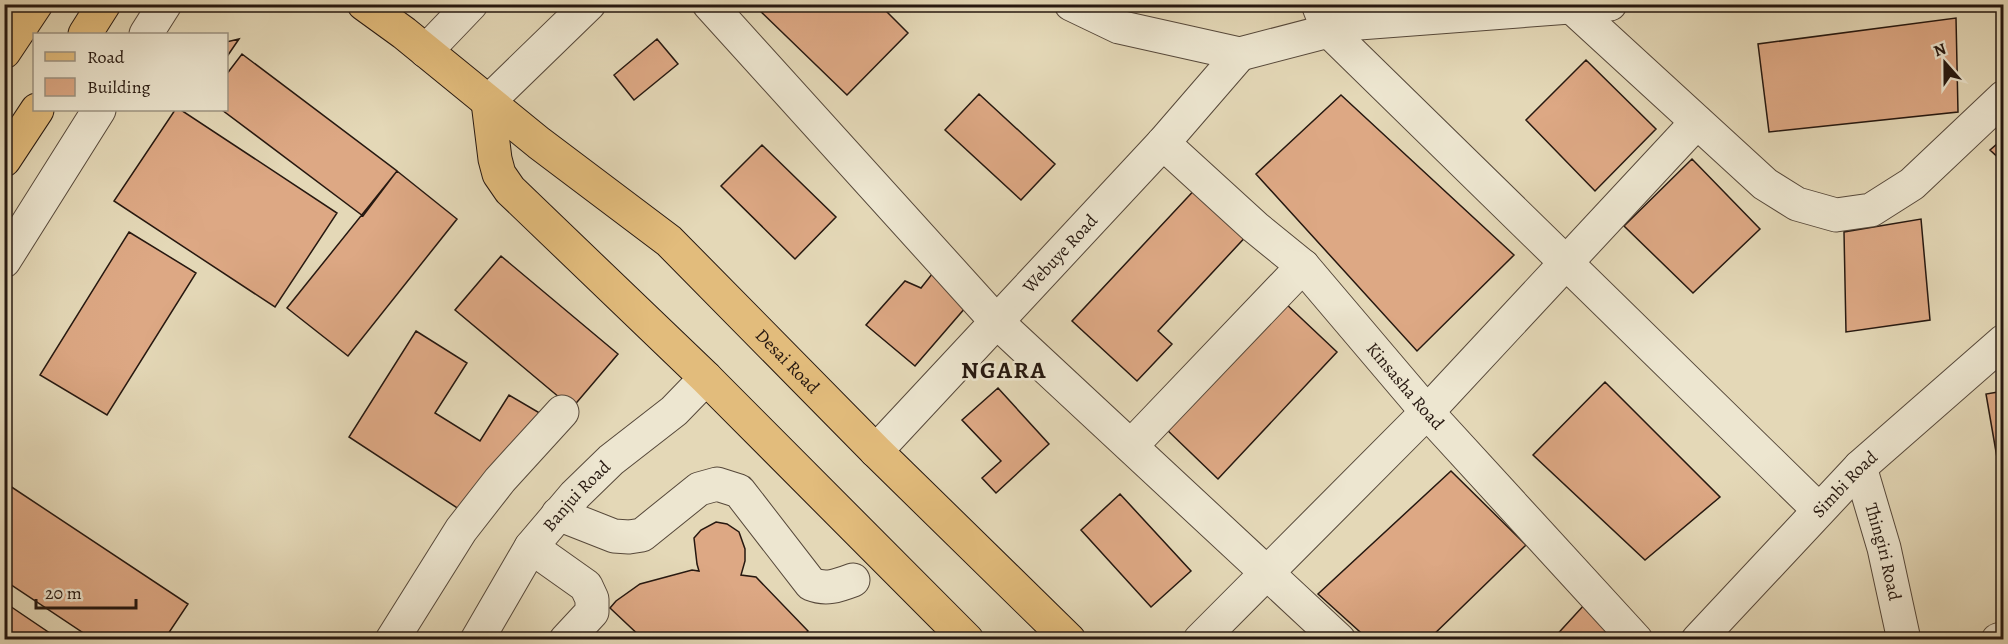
<svg xmlns="http://www.w3.org/2000/svg" width="2008" height="644" viewBox="0 0 2008 644" font-family="Alegreya,serif">
  <style>
    .building { fill: #dda884; stroke: #261810; stroke-width: 1.5 }
    .lines { fill: none; stroke-linecap: round; stroke-linejoin: round }
    .minor-casing { stroke: #56483a; stroke-width: 35 }
    .major-casing { stroke: #261810; stroke-width: 35 }
    .highway-casing { stroke: #261810; stroke-width: 35 }
    .minor { stroke: #ede6d0; stroke-width: 33 }
    .major { stroke: #e2bc7c; stroke-width: 33 }
    .highway { stroke: #e2bc7c; stroke-width: 33 }
    .labels { text-anchor: middle; stroke-width: 5; stroke-linejoin: round; paint-order: stroke }
    .street-label { font-size: 18px; fill: #261810; stroke: #ede6d0 }
    .district-label { font-size: 24px; font-weight: bold; letter-spacing: 1.5px; fill: #261810; stroke: #ede6d0 }
  </style>
  <rect width="100%" height="100%" fill="#e4d8b7"/>
  <filter id="stains"><feTurbulence type="fractalNoise" baseFrequency=".00333" numOctaves="4"/><feColorMatrix values="0 0 0 0 .2 0 0 0 0 .09 0 0 0 0 .02 0 0 0 .5 -.17"/></filter>
  <radialGradient id="worn" r=".72"><stop offset=".6" stop-color="#630" stop-opacity="0"/><stop offset="1" stop-color="#630" stop-opacity=".3"/></radialGradient>
  <path class="building" d="M753 4H879L908 33 847 95Z
    M1956 18 1958 112 1769 132 1758 44Z
    M239 39 226 58V42Z
    M657 39 678 64 634 100 614 75Z
    M242 54 397 171 363 216 222 110H226V75Z
    M1586 60 1656 129 1595 191 1526 120Z
    M979 94 1055 164 1021 200 945 130Z
    M1341 95 1514 255 1417 351 1256 174Z
    M175 110H181L337 213 275 307 114 201Z
    M2004 138V163L1990 150Z
    M762 145 836 217 795 259 721 186Z
    M1692 159 1760 229 1693 293 1624 226Z
    M397 171 457 219 348 356 287 308Z
    M1200 184 1251 231 1158 331 1172 344 1137 381 1072 321Z
    M1921 219 1930 320 1846 332 1844 232Z
    M129 232 196 273 107 415 40 375Z
    M501 256 618 354 572 408 455 310Z
    M936 269 972 300 915 366 866 325 905 281 921 288Z
    M1284 302 1337 352 1218 479 1164 427Z
    M416 331 467 363 435 413 480 441 509 395 543 415 465 513 349 437Z
    M1605 382 1720 497 1645 560 1533 455Z
    M998 388 1049 444 996 493 982 478 1001 461 962 420Z
    M2004 391V498L1986 394Z
    M1451 471 1526 545 1428 640H1369L1318 594Z
    M4 482 188 604 164 640H94L4 580Z
    M1120 494 1191 571 1151 607 1081 530Z
    M716 522 727 524 739 532 745 549V561L741 575 756 577 808 631 800 640H720L716 635 698 636 695 640H644L610 608 616 601 640 584 692 570 699 571 697 564 694 538 701 530Z
    M4 602 60 640H4Z
    M1585 604 1625 640H1552Z"/>
  <g class="lines">
    <defs>
      <g id="minor">
        <path d="M709 4 997 322 1339 640"/>
        <path d="M1071 4 1119 27 1240 54 1359 23 1610 4"/>
        <path d="M1318 4 1328 30 1819 510"/>
        <path d="M1573 8 1765 184 1797 204 1836 215 1871 210 1912 184 2004 97"/>
        <path d="M146 34 165 4"/>
        <path d="M426 51 471 4"/>
        <path d="M488 102 589 4"/>
        <path id="s1" d="M1163 143 1255 227 1303 266 1427 412 1636 640"/>
        <path d="M4 261 99 110"/>
        <path d="M1131 446 1303 266"/>
        <path id="s2" d="M876 451 1163 143 1240 54"/>
        <path id="s3" d="M1860 467 1884 548 1904 640"/>
        <path d="M558 514 614 536 629 537 642 535 699 489 717 484 739 491 811 584C826 590 837 586 853 580"/>
        <path d="M531 547 586 586 592 599V612L566 640"/>
        <path d="M392 640 461 530 500 480 562 412"/>
        <path id="s4" d="M477 640 531 547 575 495 611 460 674 411 706 378"/>
        <path d="M1200 640 1427 412 1697 122"/>
        <path id="s5" d="M1698 640 1860 467 2004 341"/>
        <path d="M1998 640 2004 638"/>
      </g>
      <g id="major">
        <path id="s6" d="M364 4 404 33 539 143 669 241 876 451 1069 640"/>
        <path d="M488 102 495 159 499 174 510 190 706 378 967 640"/>
      </g>
      <path id="highway" d="M85 34 104 4
        M4 52 36 4
        M4 160 37 110"/>
    </defs>
    <use href="#minor" class="minor-casing"/>
    <use href="#major" class="major-casing"/>
    <use href="#highway" class="highway-casing"/>
    <use href="#minor" class="minor"/>
    <use href="#major" class="major"/>
    <use href="#highway" class="highway"/>
  </g>
  <g class="labels">
    <g class="street-label">
      <text dy="6" stroke="none"><textPath href="#s2" startOffset="270">Webuye Road</textPath></text>
      <text dy="6" stroke="none"><textPath href="#s6" startOffset="555">Desai Road</textPath></text>
      <text dy="6" stroke="none"><textPath href="#s1" startOffset="344">Kinsasha Road</textPath></text>
      <text dy="6" stroke="none"><textPath href="#s5" startOffset="214">Simbi Road</textPath></text>
      <text dy="6" stroke="none"><textPath href="#s4" startOffset="176">Banjui Road</textPath></text>
      <text dy="6" stroke="none"><textPath href="#s3" startOffset="88">Thingiri Road</textPath></text>
    </g>
    <g class="district-label">
      <text x="1004" y="378">NGARA</text>
    </g>
  </g>
  <rect width="2008" height="644" fill="none" stroke="#e4d8b7" stroke-width="24"/>
  <rect x="6" y="6" width="1996" height="632" fill="none" stroke="#261810" stroke-width="3"/>
  <rect x="12" y="12" width="1984" height="620" fill="none" stroke="#261810" stroke-width="1.5"/>
  <rect x="33" y="33" width="195" height="78" fill="#ede6d0" stroke="#9d9483" stroke-width="1.5"/>
  <rect x="45" y="52" width="30" height="9" fill="#e2bc7c" stroke="#9d9483" stroke-width="1.5"/>
  <text x="87" y="63" font-size="18" fill="#261810">Road</text>
  <rect x="45" y="78" width="30" height="18" fill="#dda884" stroke="#9d9483" stroke-width="1.5"/>
  <text x="87" y="93" font-size="18" fill="#261810">Building</text>
  <g transform="translate(1945 63) rotate(339)" stroke="#ede6d0" stroke-width="4.5" paint-order="stroke">
  <path d="M0-4.5L10 22L0 15L-10 22Z" fill="#261810"/>
  <text y="-9" font-size="16" font-weight="bold" text-anchor="middle" fill="#261810">N</text>
  </g>
  <path d="M36 599v9h100v-9" fill="none" stroke="#261810" stroke-width="3"/>
  <text x="45" y="599" font-size="18" fill="#261810" stroke="#ede6d0" stroke-width="4.5" paint-order="stroke">20 m</text>
  <rect width="100%" height="100%" filter="url(#stains)"/>
  <rect width="100%" height="100%" fill="url(#worn)"/>
</svg>
